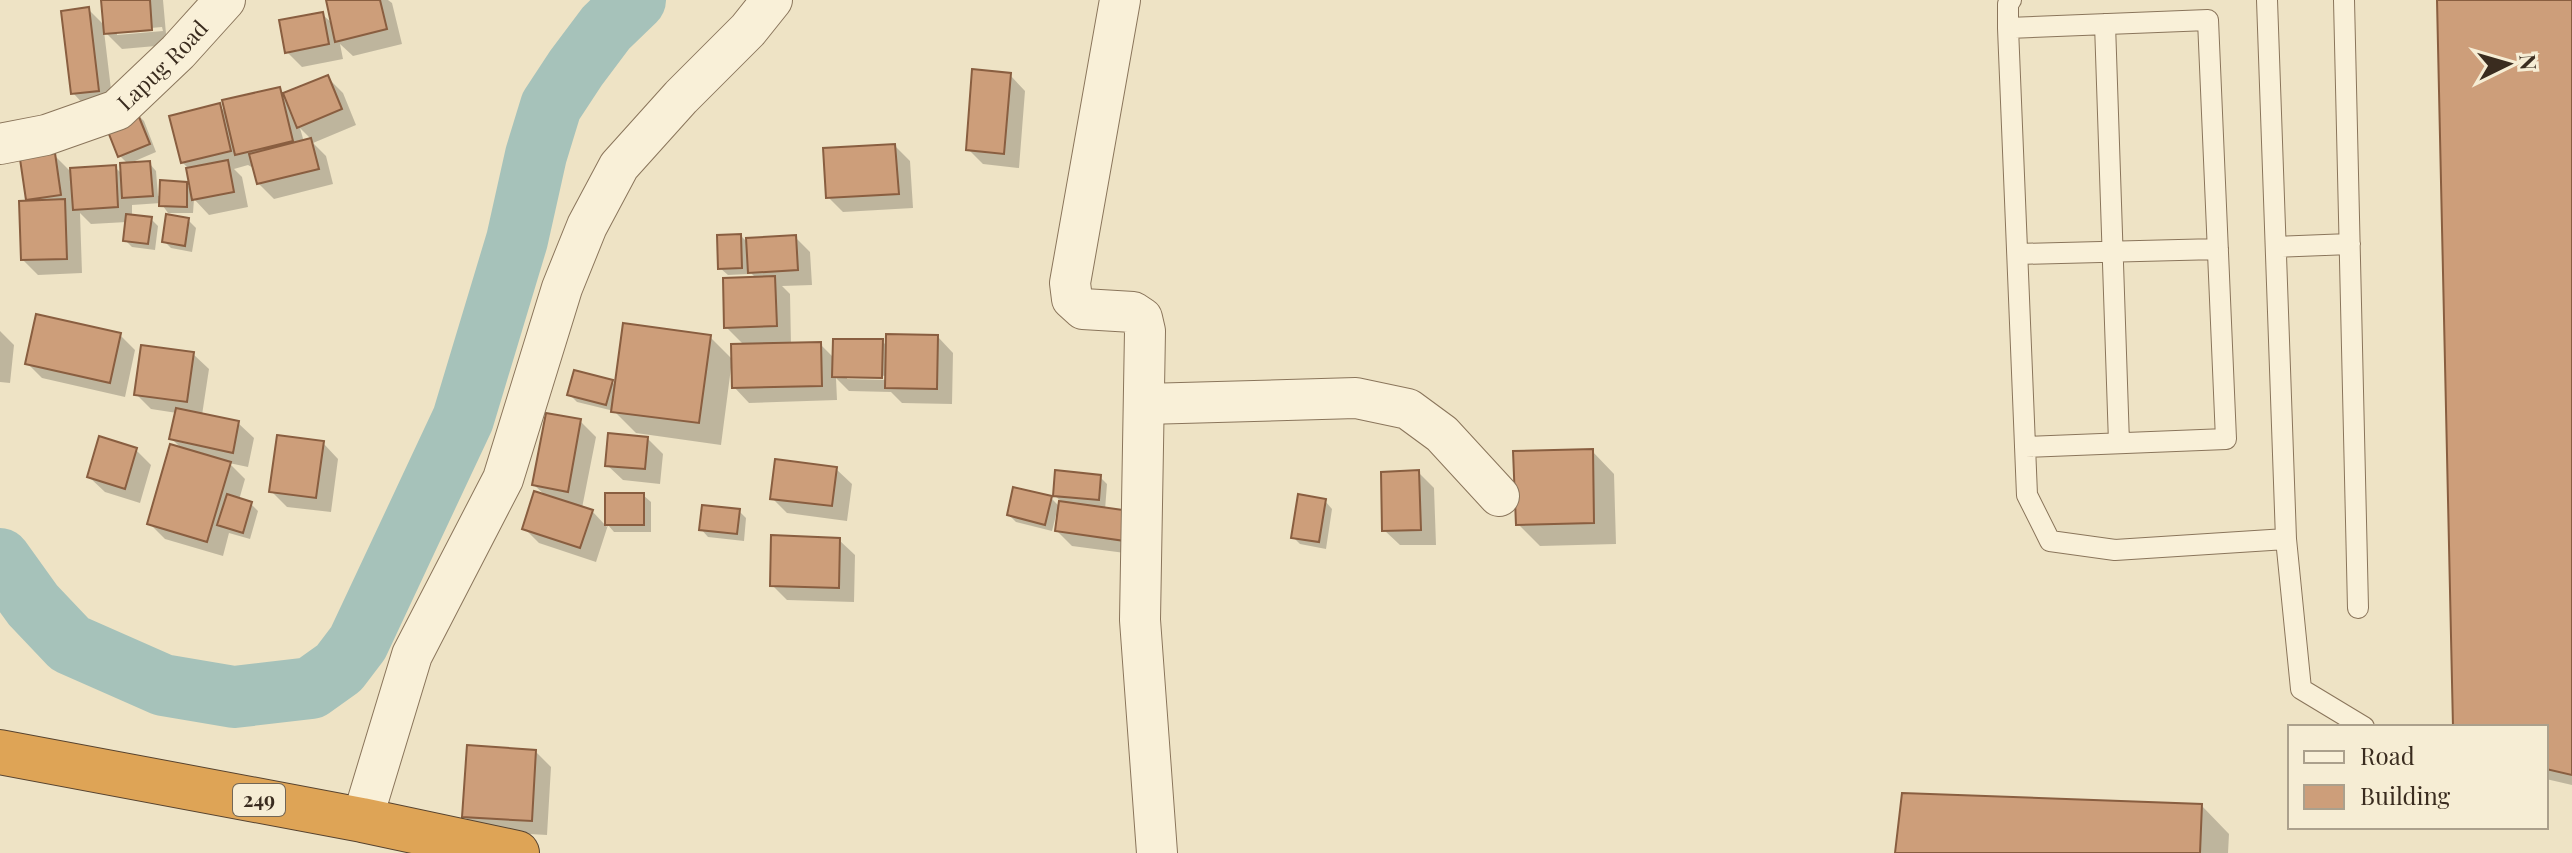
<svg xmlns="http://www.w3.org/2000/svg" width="2572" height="853" viewBox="0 0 2572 853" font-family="'Playfair Display',serif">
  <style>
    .shadow { fill: #0003; fill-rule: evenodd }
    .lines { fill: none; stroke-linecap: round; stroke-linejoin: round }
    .river { stroke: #a6c2ba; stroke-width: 62 }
    .building { fill: #cd9e7a; stroke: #895e40; stroke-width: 2 }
    .lane-casing { stroke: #8a755b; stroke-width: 22 }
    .street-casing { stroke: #8a755b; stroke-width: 42 }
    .highway-casing { stroke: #57432f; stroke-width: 46 }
    .lane { stroke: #f9f0d8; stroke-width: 20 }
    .street { stroke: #f9f0d8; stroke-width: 40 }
    .highway { stroke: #dea456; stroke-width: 44 }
    .labels { text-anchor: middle; stroke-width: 6; stroke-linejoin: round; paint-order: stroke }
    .shield { fill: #f6edd4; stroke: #726655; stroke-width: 2 }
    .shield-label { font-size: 20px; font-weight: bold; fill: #3a2c1f }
    .street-label { font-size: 22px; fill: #3a2c1f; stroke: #f6edd4 }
  </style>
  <rect width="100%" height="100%" fill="#eee3c5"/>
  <path class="shadow" d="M103 0H163L167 45 122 49 104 31 113 106 88 109 73 93 88 9 106 27ZM162 27 163 31 117 35V31Z
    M328 0H388L392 3 402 44 353 56 340 44 343 59 302 67 287 52 322 14 334 25Z
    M2439 0H2572V785L2546 779V727H2455Z
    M1010 75 1025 91 1019 168 983 164 968 149Z
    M328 78 343 93 356 125 313 143 326 156 333 184 274 199 258 183 255 169 248 165 234 169 242 177 248 207 209 215 194 199 193 213H168L161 203 132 205V217L151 219 158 226 155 250 132 247 125 240 127 222 91 224 80 213 82 273 38 275 23 260 28 202 22 160 55 156 73 174 115 167 122 174 149 163 156 171 158 196 186 184 192 189 188 168 182 162 219 106 228 114 279 89 285 95ZM300 128 312 140 304 142Z
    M137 114 144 121 156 152 128 164 120 156 108 125Z
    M895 146 910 161 913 208 843 212 828 197Z
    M188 220 196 228 192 252 171 248 164 241Z
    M741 236 749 244 795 237 810 252 812 285 782 286 790 294 791 345 820 344 834 358 882 341 888 347 938 337 953 353 952 404 902 403 891 392 849 391 836 378 837 400 749 403 734 387V368H731L721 445 636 433 614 411 577 402 569 394 612 382 617 387 710 337 733 360 745 346 726 327 757 279 748 270 749 274 728 275 720 268ZM847 375 892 376V380L847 379Z
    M0 331 14 345 10 383 0 382Z
    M120 335 135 350 125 397 42 378 27 363Z
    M193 354 209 369 202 415 238 423 254 438 248 467 229 463 245 479 239 500 251 504 258 511 250 539 229 533 223 556 165 539 149 523 183 450 172 439 177 413 151 409 136 394Z
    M580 421 596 437 582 508 592 511 607 527V495H643L651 502V532H614L608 525 596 562 539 543 524 528 546 496 534 485Z
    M645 436 663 454 660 484 623 480 607 465Z
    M323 443 338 459 331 512 287 507 271 491Z
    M136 450 151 465 140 503 105 492 89 477Z
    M1592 451 1614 474 1616 544 1540 546 1518 524Z
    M836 469 852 484 847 521 787 513 772 498Z
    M1418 472 1434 488 1436 545H1400L1384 530Z
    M1100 477 1107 484 1105 510 1140 555 1072 546 1057 531 1059 515H1056L1052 531 1016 522 1009 515 1051 498 1060 507 1061 501 1055 496Z
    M1325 501 1332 509 1326 549 1300 544 1293 537Z
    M739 511 746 518 744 541 708 537 701 529Z
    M839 540 855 555 854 602 787 600 772 585Z
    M535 751 551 767 547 835 479 831 464 816Z
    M2201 805 2229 834 2228 853H1897Z"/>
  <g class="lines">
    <path class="river" d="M0 559 33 605 70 644 163 685 234 697 311 688 339 668 358 643 463 419 517 240 536 155 551 106 576 68 606 28 635 0"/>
  </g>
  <path class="building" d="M101 0H150L152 30 104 34Z
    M326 0H380L387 29 335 42Z
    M2437 0H2572V775L2546 769V727H2453Z
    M89 7 99 91 71 94 61 11Z
    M323 12 329 44 285 53 279 20Z
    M972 69 1011 73 1004 154 966 150Z
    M328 75 342 109 297 128 283 93Z
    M280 87 293 141 235 155 222 100Z
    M220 103 231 151 181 163 169 116Z
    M137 112 150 144 118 157 105 124Z
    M311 138 319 169 257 184 249 154Z
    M895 144 899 194 826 198 823 148Z
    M55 153 61 195 26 200 20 159Z
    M228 160 234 192 192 200 186 168Z
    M150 161 153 196 122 198 120 163Z
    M116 165 118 207 73 210 70 168Z
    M160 180 187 182V207L159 206Z
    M65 199 67 259 21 260 19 201Z
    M126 214 152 217 148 244 123 241Z
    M166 214 189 218 185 246 162 242Z
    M741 234 742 268 718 269 717 235Z
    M796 235 798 270 748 273 746 238Z
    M775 276 777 326 724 328 723 278Z
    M36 314 121 333 110 383 25 364Z
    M623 323 711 335 699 423 611 412Z
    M886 334 938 335 937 389 885 388Z
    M833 339H883L882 378 832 377Z
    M821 342 822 386 732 388 731 344Z
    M141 345 194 352 187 402 134 395Z
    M574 370 613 380 606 405 567 395Z
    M176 408 239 421 233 453 169 439Z
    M546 413 581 419 568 492 532 485Z
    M608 433 648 437 645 469 605 466Z
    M277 435 324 441 316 498 269 492Z
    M99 436 137 448 125 489 87 477Z
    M170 444 231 462 207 542 147 524Z
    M1593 449 1594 523 1516 525 1513 451Z
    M775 459 837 467 832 506 770 499Z
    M1055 470 1101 475 1099 500 1053 496Z
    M1419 470 1421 530 1382 531 1381 472Z
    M1013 487 1052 496 1045 525 1007 515Z
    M534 491 593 510 580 548 522 529Z
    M605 493H644V525H605Z
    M227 494 252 502 243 533 217 525Z
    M1298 494 1326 499 1319 542 1291 538Z
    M1059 501 1130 511 1125 541 1055 531Z
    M702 505 740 509 737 534 699 530Z
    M771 535 840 538 839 588 770 586Z
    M467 745 536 750 532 821 462 817Z
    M1902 793 2202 804 2200 853H1895Z"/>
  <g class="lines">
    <defs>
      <path id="lane" d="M2011 0 2008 4V28L2027 495 2050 541 2115 550 2286 539
        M2267 0 2286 539 2301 689 2364 727
        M2344 0 2358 608
        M2105 24 2119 443
        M2008 28 2208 20 2226 439 2025 447
        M2276 247 2350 244
        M2018 254 2218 249"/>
      <g id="street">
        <path d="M1120 0 1070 283 1072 299 1083 309 1133 312 1142 318 1145 331 1140 620 1157 853"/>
        <path id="s1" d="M0 144 46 135 117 110 178 52 225 0"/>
        <path d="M1145 404 1356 398 1408 409 1442 434 1499 496"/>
        <path d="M362 820 412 655 503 479 562 288 587 226 619 166 681 97 748 30 772 0"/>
      </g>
      <path id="highway" d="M0 752 362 820 517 853"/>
    </defs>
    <use href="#lane" class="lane-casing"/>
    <use href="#street" class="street-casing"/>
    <use href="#highway" class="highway-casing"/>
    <use href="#lane" class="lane"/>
    <use href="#street" class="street"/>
    <use href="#highway" class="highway"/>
  </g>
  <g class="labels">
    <rect class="shield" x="233" y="784" width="52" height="32" rx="6"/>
    <g class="shield-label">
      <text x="259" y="807">249</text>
    </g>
    <g class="street-label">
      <text dy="8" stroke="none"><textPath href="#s1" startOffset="186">Lapug Road</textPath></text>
    </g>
  </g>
  <rect x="2288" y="725" width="260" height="104" fill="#f6edd4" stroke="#aba08c" stroke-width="2"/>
  <rect x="2304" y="751" width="40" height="12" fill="#f9f0d8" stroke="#aba08c" stroke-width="2"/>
  <text x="2360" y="765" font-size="24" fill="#3a2c1f">Road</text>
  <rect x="2304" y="785" width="40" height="24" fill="#cd9e7a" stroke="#aba08c" stroke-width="2"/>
  <text x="2360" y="805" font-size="24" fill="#3a2c1f">Building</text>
  <g transform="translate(2508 64) rotate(85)" stroke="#f6edd4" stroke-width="6" paint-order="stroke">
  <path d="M0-6L14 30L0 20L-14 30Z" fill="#3a2c1f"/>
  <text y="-12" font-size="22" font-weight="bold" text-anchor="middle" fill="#3a2c1f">N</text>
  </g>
</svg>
